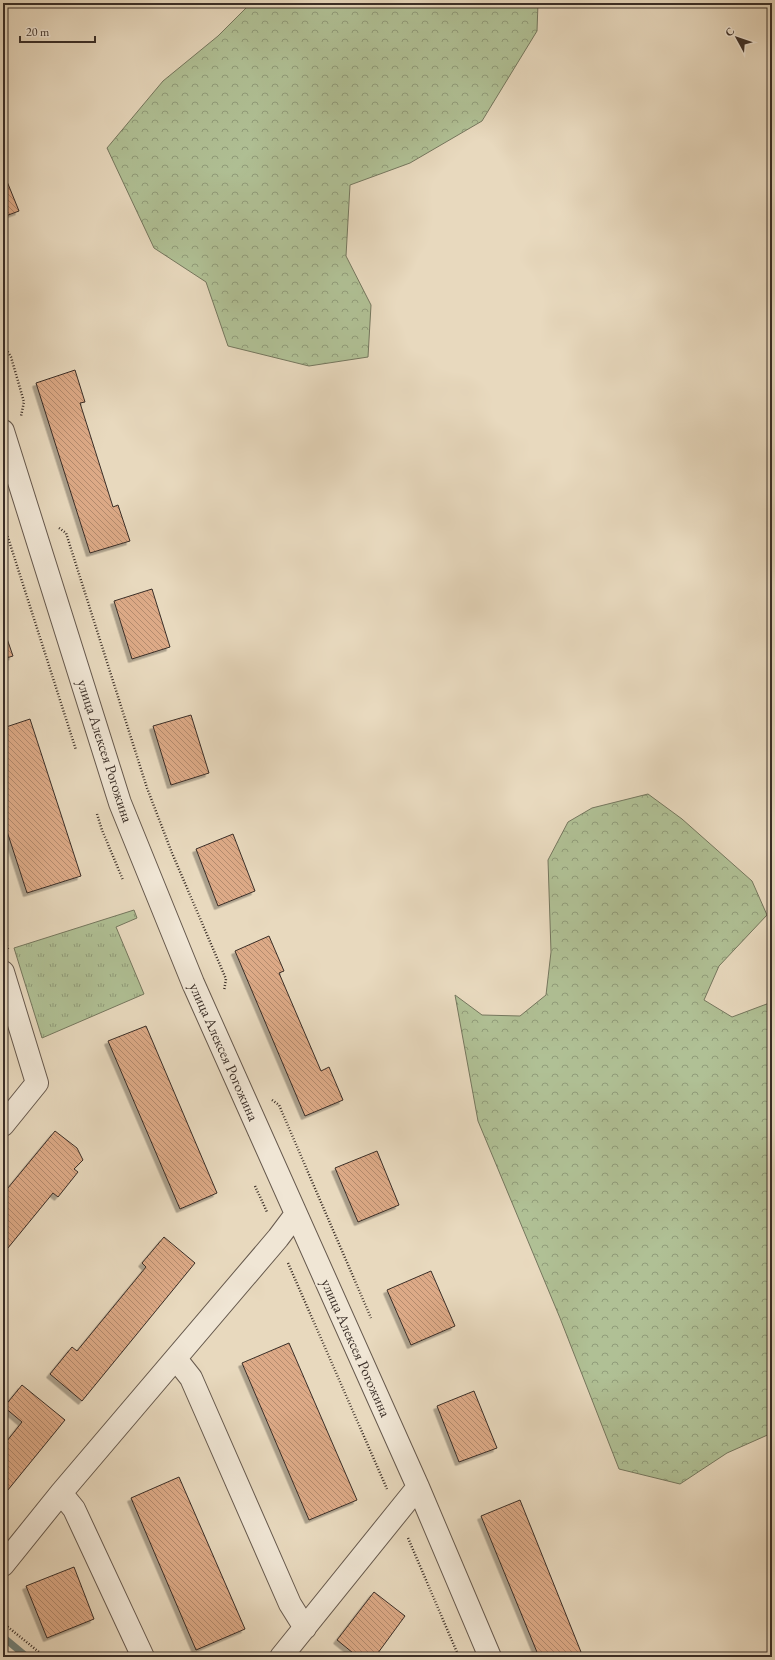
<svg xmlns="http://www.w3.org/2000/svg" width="775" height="1660" viewBox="0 0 775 1660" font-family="'EB Garamond',serif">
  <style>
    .grass { fill: url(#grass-tufts); stroke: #75775e }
    .forest { fill: url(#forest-crowns); stroke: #75775e }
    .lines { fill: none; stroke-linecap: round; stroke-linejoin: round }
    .stream { stroke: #72827a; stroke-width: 7 }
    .building { fill: url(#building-back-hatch); stroke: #3a2e27; filter: url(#shadow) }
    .minor-casing { stroke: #66594d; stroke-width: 24 }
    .path { stroke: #3a2e27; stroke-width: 2.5; stroke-dasharray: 1 2; stroke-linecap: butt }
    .minor { stroke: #f0e6d5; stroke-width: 22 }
    .labels { text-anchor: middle; stroke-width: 4; stroke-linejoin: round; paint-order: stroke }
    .street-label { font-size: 15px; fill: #3a2e27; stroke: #f0e6d5 }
  </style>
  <defs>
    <pattern id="grass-tufts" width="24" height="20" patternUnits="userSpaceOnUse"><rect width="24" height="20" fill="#b0c095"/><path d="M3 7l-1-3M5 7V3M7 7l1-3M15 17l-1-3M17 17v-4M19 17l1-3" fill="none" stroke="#909c7a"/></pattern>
    <pattern id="forest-crowns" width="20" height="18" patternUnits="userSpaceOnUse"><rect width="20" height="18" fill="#b0c095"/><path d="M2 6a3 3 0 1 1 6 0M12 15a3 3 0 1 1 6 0" fill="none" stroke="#909c7a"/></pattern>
    <pattern id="building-back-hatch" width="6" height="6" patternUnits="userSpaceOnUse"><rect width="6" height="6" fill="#ddaa87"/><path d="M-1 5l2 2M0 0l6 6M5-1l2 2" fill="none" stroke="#b48b6e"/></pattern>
    <filter id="shadow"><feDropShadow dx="-3.5" dy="3.5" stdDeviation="0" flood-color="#0004"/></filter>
  </defs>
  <rect width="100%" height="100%" fill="#e8d9be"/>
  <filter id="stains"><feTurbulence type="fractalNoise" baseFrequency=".005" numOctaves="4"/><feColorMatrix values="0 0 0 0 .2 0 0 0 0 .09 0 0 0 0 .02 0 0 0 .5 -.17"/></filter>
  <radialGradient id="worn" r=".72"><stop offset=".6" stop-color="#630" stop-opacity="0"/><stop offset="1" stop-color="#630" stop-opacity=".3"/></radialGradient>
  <path class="grass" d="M134 910 137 918 116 927 144 994 42 1038 14 948Z"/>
  <path class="forest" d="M251 3H538L537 31 482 121 410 163 350 185 346 256 371 305 368 357 309 366 228 346 206 282 154 248 107 148 163 81 218 36Z
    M648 794 682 819 752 881 767 915 719 966 704 1000 732 1017 772 1002V1433L727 1453 680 1484 619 1469 560 1318 478 1121 455 995 482 1015 520 1016 546 995 551 952 548 860 568 822 592 808Z"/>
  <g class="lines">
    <path class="stream" d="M3 1637 27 1657"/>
  </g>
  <path class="building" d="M6 179 19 211 3 217V180Z
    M75 370 85 402 80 403 113 507 118 505 130 541 90 553 36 383Z
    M152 589 170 647 132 659 114 601Z
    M3 627 13 656 3 659Z
    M191 715 209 773 171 785 153 726Z
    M30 719 81 876 27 893 3 819V728Z
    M233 834 255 891 218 906 196 849Z
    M269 936 284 971 279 973 321 1071 329 1067 343 1100 305 1116 235 951Z
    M146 1026 217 1193 180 1209 108 1041Z
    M55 1131 77 1148 83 1160 74 1169 78 1172 58 1197 53 1193 3 1254V1194Z
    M377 1151 399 1205 358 1222 335 1168Z
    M164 1237 195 1263 82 1401 50 1374 72 1347 77 1351 146 1267 142 1263Z
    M431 1271 455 1326 411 1345 387 1290Z
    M289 1343 357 1500 309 1520 242 1363Z
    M22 1385 65 1420 3 1496V1446L22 1422 4 1407Z
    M474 1391 497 1448 459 1462 437 1406Z
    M179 1477 245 1629 196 1650 131 1498Z
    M520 1500 583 1657H539L481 1516Z
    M74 1567 94 1619 47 1638 26 1586Z
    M374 1592 405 1616 375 1657H358L337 1640Z"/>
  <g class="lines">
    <defs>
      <path id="minor" d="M3 431 120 803 193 983 418 1487 490 1657
        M3 972 37 1083 3 1125
        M176 1359 191 1378 290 1604 305 1628
        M61 1493 74 1509 143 1657
        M3 1565 61 1493 278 1238 296 1214
        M281 1657 418 1487"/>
    </defs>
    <use href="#minor" class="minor-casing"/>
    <path class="path" d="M3 344 11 357 24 402 21 416
      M3 522 76 750
      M59 528 66 533 147 788 172 853 226 979 224 991
      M97 814 102 830 123 880
      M3 934 8 949
      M272 1100 279 1105 371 1318
      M255 1186 267 1212
      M288 1263 387 1489
      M408 1538 459 1657
      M3 1623 45 1657"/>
    <use href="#minor" class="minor"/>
  </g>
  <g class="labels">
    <g class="street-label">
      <text transform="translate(105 751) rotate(72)" y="5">улица Алексея Рогожина</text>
      <text transform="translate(224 1052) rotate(66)" y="5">улица Алексея Рогожина</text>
      <text transform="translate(356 1348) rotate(66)" y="5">улица Алексея Рогожина</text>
    </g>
  </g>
  <rect width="775" height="1660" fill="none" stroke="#e8d9be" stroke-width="16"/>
  <rect x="4" y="4" width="767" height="1652" fill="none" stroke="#3a2e27" stroke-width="2"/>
  <rect x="8" y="8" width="759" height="1644" fill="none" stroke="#3a2e27"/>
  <g transform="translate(737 38) rotate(310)" stroke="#f0e6d5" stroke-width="3" paint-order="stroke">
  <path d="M0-3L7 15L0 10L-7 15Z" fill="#3a2e27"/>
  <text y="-6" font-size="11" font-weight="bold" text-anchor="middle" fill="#3a2e27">С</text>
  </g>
  <path d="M20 36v6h75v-6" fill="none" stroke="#3a2e27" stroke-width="2"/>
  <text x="26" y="36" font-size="12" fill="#3a2e27" stroke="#f0e6d5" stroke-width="3" paint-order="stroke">20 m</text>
  <rect width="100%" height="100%" filter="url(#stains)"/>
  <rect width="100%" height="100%" fill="url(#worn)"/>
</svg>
